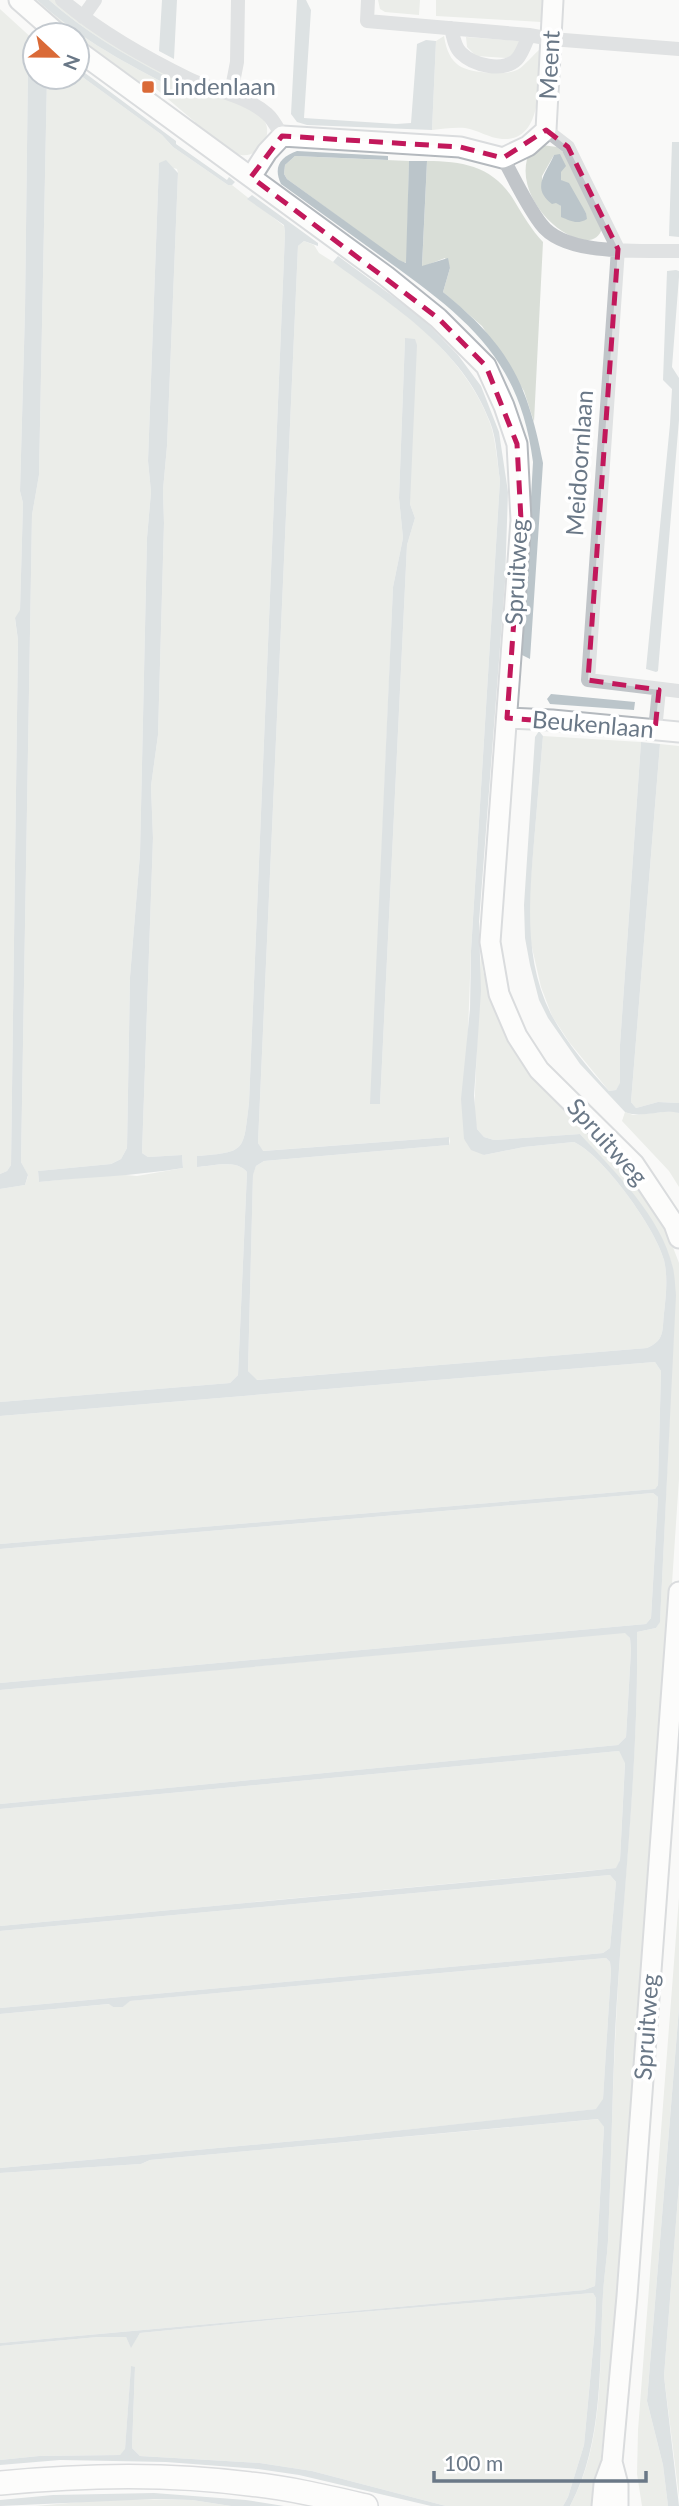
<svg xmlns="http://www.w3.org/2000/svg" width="679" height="2506" viewBox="0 0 679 2506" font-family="Lato,sans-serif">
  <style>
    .green { fill: #d9ded7; fill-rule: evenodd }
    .water { fill: #bbc5ca }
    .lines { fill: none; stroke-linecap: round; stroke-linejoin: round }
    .secondary-casing { stroke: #b4b9be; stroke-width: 23 }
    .primary-casing { stroke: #b5b9be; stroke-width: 26 }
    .street { stroke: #c1c5c9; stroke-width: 14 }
    .secondary { stroke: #fff; stroke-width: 19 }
    .primary { stroke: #fff; stroke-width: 23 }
    .marked { fill: none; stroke: #c2185b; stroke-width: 5; stroke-dasharray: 14 9; stroke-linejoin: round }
    .poi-dot { fill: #da6a37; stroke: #fff; stroke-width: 2.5 }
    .labels { text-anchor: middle; stroke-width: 7; stroke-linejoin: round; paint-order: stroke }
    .street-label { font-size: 24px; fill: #6a7887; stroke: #fff }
    .poi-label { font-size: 24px; fill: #6a7887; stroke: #fff; text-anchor: start }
  </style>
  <rect width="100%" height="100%" fill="#f9f9f8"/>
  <path class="green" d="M29 0H37C75 35 118 59 164 83L167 81 166 77C125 55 84 31 49 0H56L254 109C257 113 263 117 265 122 273 137 258 158 241 155 223 152 207 136 193 126L195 122 148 82 144 84 119 72 77 40V35H70Z
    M378 0H420L419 15 385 12 380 9Z
    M436 0H542L541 22 436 16Z
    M0 9 35 41V63L28 65 25 310 20 491 23 503 20 611 15 619 18 640 11 1165 7 1171 0 1174Z
    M444 36C449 67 463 71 491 73 501 73 510 74 519 69 526 64 533 55 540 49 538 78 545 142 502 139 489 138 478 130 465 128 455 127 442 129 432 130L436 41Z
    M466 37 520 41 516 53 506 58 476 56 467 47Z
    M77 73 162 135 173 147 228 185H232L284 226 285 233 249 1103C243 1151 247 1152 197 1156L198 1167C212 1166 237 1159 247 1172L238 1375 230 1383 0 1402V1189L25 1185 28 1176 21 1162 32 515 39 475 47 77H77ZM159 164 177 169 178 173 167 446 163 490 164 523 158 735 151 786 153 838 142 1153 148 1157 182 1155 183 1168 137 1176 114 1174 39 1182 38 1171 111 1164 121 1159 127 1148 130 977 140 854 147 538 151 492 148 461Z
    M542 145 557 147 565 154 602 228C593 265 514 211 527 159ZM554 155 561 171V180L586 213 563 210 561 206 542 191V176Z
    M295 156 409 161 407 263 399 261 287 179 284 174 285 165Z
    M427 161C464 161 495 167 515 202 524 217 531 229 543 242L534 422 524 391 482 326 443 292 450 268 445 258 422 267Z
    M304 241 314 245 319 253C382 292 464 350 490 423 496 440 497 462 500 480L471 951 464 1139 484 1155 524 1147 574 1142C603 1155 656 1229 664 1260 668 1277 666 1296 664 1313 662 1331 665 1340 647 1348L256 1380 248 1371 253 1174 256 1166 264 1161 449 1145 450 1141 449 1137 262 1151 258 1143 298 246ZM405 338 410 504 415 518 407 545 380 1104H371L393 587 403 538 399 498Z
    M543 736 641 742 620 1045V1084L616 1090 609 1091 569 1042 552 1016 541 987 530 939V888Z
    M660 744 679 746V1103L658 1102 636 1108 631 1102Z
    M481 951 483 971 498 1019 516 1053 537 1083 625 1169 647 1199 666 1229 679 1263V1479L652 1882 642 1955 645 1989 611 2396 603 2437 596 2506H570C605 2442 599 2364 603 2293 604 2276 607 2258 608 2241 611 2168 612 2096 616 2023 622 1893 639 1762 637 1632L656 1628 660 1621C664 1540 668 1458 671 1376 673 1348 678 1283 670 1259 653 1210 614 1172 580 1134L494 1140 484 1137 477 1129 474 1116Z
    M673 1111 679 1113V1187L669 1171 622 1121 625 1112 633 1115Z
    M655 1362 661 1371 658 1485 655 1489 0 1544V1416Z
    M653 1493 658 1497 651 1618 646 1624 0 1683V1549Z
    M625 1632 630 1638 631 1650 626 1737 618 1745 0 1804V1690Z
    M619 1751 625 1762 620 1860 617 1868 0 1926V1809Z
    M610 1875 616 1882 610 1948 603 1953 0 2008V1931Z
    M679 1897V2008L647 2401 663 2465 668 2506H642L637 2474 638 2430Z
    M606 1958 610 1962 611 1971 603 2100 597 2109 339 2137 0 2168V2014L110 2004 113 2007H123L129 2001Z
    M599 2119 604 2127 595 2286 584 2290 0 2343V2173L141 2164 150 2160Z
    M679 2184V2497L664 2376Z
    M593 2293 596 2298 595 2328 584 2445 568 2497 563 2506H446L312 2471 260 2463 140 2456 132 2448 135 2367H131L125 2450 120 2455 39 2456 0 2460V2346L98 2337H126L131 2347 140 2333 301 2317Z
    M113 2499 192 2500 231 2506H35Z"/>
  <path class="water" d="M37 0H49C84 31 125 55 167 77L168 81 164 83C118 59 75 35 37 0Z
    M162 0H177L174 59 159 51Z
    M297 0H306L311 10 304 118 396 124 411 123 417 44 426 40 436 41 432 130 307 125 297 122 291 114Z
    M33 62 35 63V77H47L39 475 32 515 21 1162 28 1175 25 1185 0 1189V1174L7 1171 11 1165 18 640 15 618 20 610 23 503 20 491 25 310 28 65Z
    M77 67 176 141V144L227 180 229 177 235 182 232 185H228L173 147 162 135 77 73Z
    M672 142H679V237L669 236Z
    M297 151 388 156V160L295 156 285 165 284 174 287 179 399 260 406 263 409 161H427L422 266 448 258 450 268 443 292C508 345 527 381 543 463L530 659 522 655 533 462C520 360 468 319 389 262 353 236 317 210 281 184 273 167 280 157 297 151Z
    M560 154 566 166 561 172V180L569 183 586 213 587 219C577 225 571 221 561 217V206L556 203 552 204C530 188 547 172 554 155Z
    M166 160 178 173 167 446 163 490 164 523 158 735 151 786 153 838 142 1153 148 1157 182 1155 183 1168C135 1176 87 1177 39 1182L38 1171 111 1164 121 1159 127 1148 130 977 140 854 147 538 151 492 148 461 159 163Z
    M252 195 318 243V246L304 241 298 246 258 1143 263 1151 449 1137V1145L264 1161 256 1166 253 1175 248 1371 257 1380 647 1348C665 1340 662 1331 664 1313 666 1296 668 1277 664 1260 656 1229 603 1155 574 1142L524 1147 484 1155 471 1150 464 1139 461 1099 470 1009 471 951 500 480C497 462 497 439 490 422 462 348 394 307 333 262L338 256 421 317 458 355 481 386 499 432 508 492 505 582 479 922 481 991 474 1096 477 1129 484 1137 494 1140 580 1134C615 1172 661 1216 673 1268 675 1277 675 1286 676 1295L660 1622 656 1628 637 1632C639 1766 622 1900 615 2034 612 2103 611 2172 608 2241 607 2258 604 2276 603 2294 599 2364 604 2442 570 2506H563L568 2497 584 2445 595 2328 596 2298 593 2293 301 2317 140 2333 131 2348 126 2337H98L0 2346V2343L584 2290 595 2286 604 2127 598 2119 150 2160 141 2164 0 2173V2168L339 2137 596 2109 603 2099 611 1971 610 1962 606 1958 130 2001 123 2007H113L109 2004 0 2014V2008L603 1953 610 1948 616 1882 610 1875 0 1931V1926L578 1872 616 1868 620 1860 625 1763 619 1751 0 1809V1804L618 1745 626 1737 631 1650 630 1638 625 1633 0 1690V1683L646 1624 651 1618 658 1497 653 1493 0 1549V1544L655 1489 658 1485 661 1371 655 1362 0 1416V1402L230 1383 238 1375 247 1172C237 1159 212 1166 197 1167V1156C247 1152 243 1151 249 1103L285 233 284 225 247 199Z
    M676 270 679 271V277L672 367 679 378V420L658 671 656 672 646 669 670 424 672 389 663 380 667 271Z
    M405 338 415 339 417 345 410 504 415 518 407 545 380 1104H370L393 587 403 538 399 498Z
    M551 694 635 702 634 710 550 704 547 699Z
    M539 731 543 736C540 771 537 807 534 842 529 901 524 960 551 1014 566 1042 588 1068 609 1091L616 1090 620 1083V1045L641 742 660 744 631 1102 636 1108 658 1102 679 1103V1113C661 1108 643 1119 625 1112L580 1064 548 1018 539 1000 530 965 525 938 524 905 535 737Z
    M679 2008V2184L664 2376 679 2506H668L663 2465 647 2401Z
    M131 2366 135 2367 132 2448 140 2456 260 2463 312 2471 446 2506H431L299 2475 258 2469 166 2462 60 2460 0 2465V2460L39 2456 120 2455 125 2449Z
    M154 2493 246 2500 284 2506H231L192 2500 154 2499 0 2506V2500L53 2495Z"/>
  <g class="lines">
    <defs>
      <path id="secondary" d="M19 0 59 35
        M77 50 386 276 438 318 486 366 504 406 517 444 521 520 490 942 499 994 517 1036 539 1070 634 1164 674 1224 679 1238
        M251 177 267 152 282 136 460 147 503 158 528 146 546 130 553 0
        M507 718 552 720 679 732
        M612 2462 618 2485V2506
        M602 2506 604 2484 612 2462 627 2296 679 1592"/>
      <path id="primary" d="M0 2483C82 2475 168 2473 250 2484 289 2488 327 2497 366 2506"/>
    </defs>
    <use href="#secondary" class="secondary-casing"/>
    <use href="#primary" class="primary-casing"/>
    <path class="street" d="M62 0C101 33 144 57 189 79 214 91 246 95 267 114 273 119 278 129 282 136
      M368 0 367 21 529 35 551 39 679 49
      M83 17 95 0
      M451 28C453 36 455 48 461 53 473 65 503 73 517 59 522 54 526 42 529 35
      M231 93 237 62 238 0
      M546 130 568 147 618 249 588 680 679 691
      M503 158C515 180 526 204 541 224 565 257 642 250 679 251
      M655 730 659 690"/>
    <use href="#secondary" class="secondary"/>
    <use href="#primary" class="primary"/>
  </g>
  <path d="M0 0H679V2506H0ZM546 130 568 147 618 249 588 680 659 690 655 730 507 718 521 520 517 444 486 366 438 318 251 177 282 136 460 147 503 158Z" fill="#f9f9f8" fill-opacity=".55" fill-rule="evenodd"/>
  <path class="marked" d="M546 130 568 147 618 249 588 680 659 690 655 730 507 718 521 520 517 444 486 366 438 318 251 177 282 136 460 147 503 158Z"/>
  <rect class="poi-dot" x="141" y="80" width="14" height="14" rx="3.5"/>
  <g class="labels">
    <g class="street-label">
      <text transform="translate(550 65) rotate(-87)" y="8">Meent</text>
      <text transform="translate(580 463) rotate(-86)" y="8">Meidoornlaan</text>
      <text transform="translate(517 572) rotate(-87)" y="8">Spruitweg</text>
      <text transform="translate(593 725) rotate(5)" y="8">Beukenlaan</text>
      <text transform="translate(607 1142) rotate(48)" y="8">Spruitweg</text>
      <text transform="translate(647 2027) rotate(-86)" y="8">Spruitweg</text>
    </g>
    <g class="poi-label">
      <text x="162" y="95">Lindenlaan</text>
    </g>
  </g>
  <g transform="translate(56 56) rotate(112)"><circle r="33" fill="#ffffff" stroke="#c3c9cf" stroke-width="2"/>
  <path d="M0-5L12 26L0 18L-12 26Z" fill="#da6a37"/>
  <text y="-10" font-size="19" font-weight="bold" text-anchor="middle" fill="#6a7887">N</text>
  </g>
  <path d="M434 2471v10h212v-10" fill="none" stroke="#6a7887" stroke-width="3.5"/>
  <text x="444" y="2471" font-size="21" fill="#6a7887" stroke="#ffffff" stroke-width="5" paint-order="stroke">100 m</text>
</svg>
